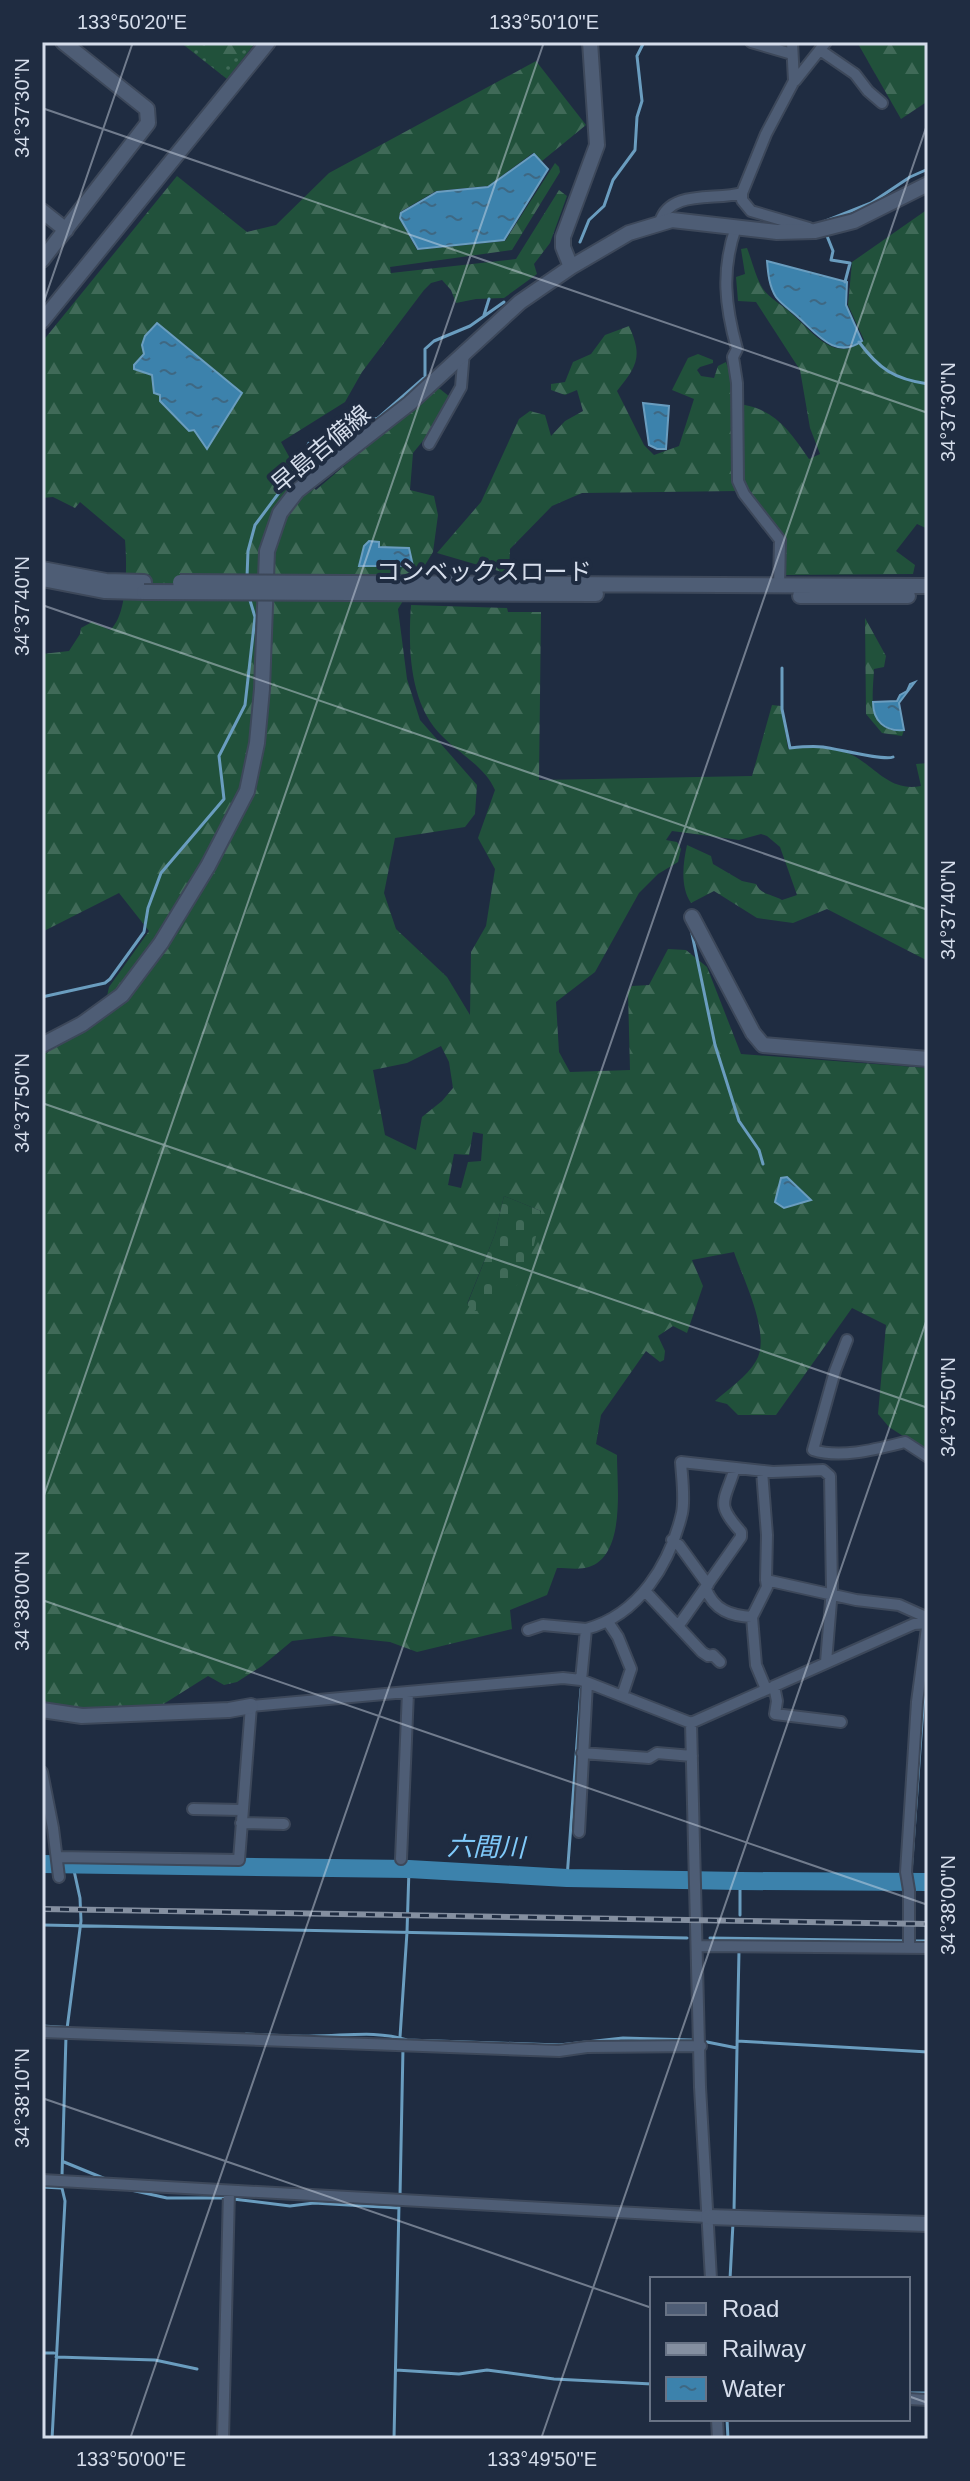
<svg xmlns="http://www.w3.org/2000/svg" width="970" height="2481" viewBox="0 0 970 2481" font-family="Arial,'Noto Sans JP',sans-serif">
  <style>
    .grass { fill: url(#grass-dots) }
    .forest { fill: url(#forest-firs); fill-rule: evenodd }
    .cemetery { fill: url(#cemetery-stones) }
    .water { fill: url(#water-ripples); stroke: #6a9dbf; stroke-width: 2 }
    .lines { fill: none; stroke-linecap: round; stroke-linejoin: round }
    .stream { stroke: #6a9dbf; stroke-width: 3 }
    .river { stroke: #3c82ac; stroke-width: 18 }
    .street-casing { stroke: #3d485a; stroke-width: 14 }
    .secondary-casing { stroke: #3d485a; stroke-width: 18 }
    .street { stroke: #4e5d75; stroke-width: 10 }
    .secondary { stroke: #4e5d75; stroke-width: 14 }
    .rail-casing { stroke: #848fa0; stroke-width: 6 }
    .rail { stroke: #1f2c41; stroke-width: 3; stroke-dasharray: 9; stroke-linecap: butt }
    .secondary-bridge-casing { stroke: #3d485a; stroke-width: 18; stroke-linecap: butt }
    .secondary-bridge { stroke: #4e5d75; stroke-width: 14 }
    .ticks { fill: none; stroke: #d5ddeb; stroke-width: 2; stroke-opacity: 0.45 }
    .labels { text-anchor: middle; stroke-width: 8; stroke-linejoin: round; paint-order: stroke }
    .street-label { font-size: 24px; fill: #d5ddeb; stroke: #1f2c41 }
    .water-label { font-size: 26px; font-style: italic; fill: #80cafa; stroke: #1f2c41 }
    .neatline { fill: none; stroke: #d5ddeb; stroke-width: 3 }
    .ticks-label { font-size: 20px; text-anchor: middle; fill: #d5ddeb }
  </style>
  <defs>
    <pattern id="grass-dots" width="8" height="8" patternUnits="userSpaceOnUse" patternTransform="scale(2)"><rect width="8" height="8" fill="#21513b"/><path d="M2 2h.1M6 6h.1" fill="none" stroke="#406a58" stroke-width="1.8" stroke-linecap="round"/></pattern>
    <pattern id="forest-firs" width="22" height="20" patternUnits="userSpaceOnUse" patternTransform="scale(2)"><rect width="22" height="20" fill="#21513b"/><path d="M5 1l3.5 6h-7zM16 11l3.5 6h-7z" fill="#406a58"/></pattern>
    <pattern id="cemetery-stones" width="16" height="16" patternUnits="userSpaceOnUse" patternTransform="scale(2)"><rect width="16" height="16" fill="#21513b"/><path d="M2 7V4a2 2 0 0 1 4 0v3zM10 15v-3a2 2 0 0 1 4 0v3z" fill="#406a58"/></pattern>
    <pattern id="water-ripples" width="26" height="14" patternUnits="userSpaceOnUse" patternTransform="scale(2)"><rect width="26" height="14" fill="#3c82ac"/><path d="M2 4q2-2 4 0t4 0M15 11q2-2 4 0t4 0" fill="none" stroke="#3e6883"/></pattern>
  </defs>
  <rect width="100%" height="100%" fill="#1f2c41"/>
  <path class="grass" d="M180 42H256L227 79Z"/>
  <path class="forest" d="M205 42H249L245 49 220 66 207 56Z
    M857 42H928V101L901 119Z
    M536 61 586 125 542 161 533 153 488 186 436 191 400 212 399 218 417 250 505 241 555 163 559 167 560 172 512 250 390 267 391 273 516 259 559 190 567 196 550 243 534 264 537 274 504 298 476 299 456 303 451 290 442 280 431 283 424 290 362 372 345 402 281 442 298 473 316 490 435 388 440 389 450 397 435 426 413 453 410 490 434 496 438 515 433 552 398 609 407 679 420 720 477 785 475 814 465 827 395 838 384 893 396 929 447 977 470 1015 471 952 486 926 495 869 478 838 495 790C485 767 460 754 443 737 409 705 408 648 411 605L507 608 508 612H541L539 780 752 776 772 705 781 706 788 749C806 748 828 745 845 752 872 761 887 793 921 786L916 764 928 763V961L827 909 793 923 757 918 714 891 691 903C680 887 683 863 687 845L711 856 713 864 742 881 756 884C761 895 772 894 782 900L797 895 780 847 767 836 761 834 739 840 672 831 666 840 677 842 681 849 678 862 658 874 639 893 595 972 556 1002 559 1052 570 1072 630 1070 628 992 632 986 649 985 668 949 686 950 707 967 741 1054 928 1068V1452L889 1427 878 1414 886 1325 852 1308 776 1415H738L727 1404 715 1401C728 1389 747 1377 756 1361 772 1335 743 1279 734 1252L692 1260 703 1286 687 1333 673 1326 658 1336 665 1351 664 1360 660 1362 646 1351 601 1415 596 1444 617 1455C617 1486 626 1555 589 1567 580 1570 567 1568 557 1568L547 1595 510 1610 512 1629 417 1652 390 1642 333 1636 292 1641 262 1666 237 1682 224 1685 208 1676 162 1705 84 1711 42 1705V1050L103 1015 109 987 149 931 119 893 42 932V654L69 651 80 634 81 628 92 622 110 630C128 615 127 564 125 540L80 502 75 508 53 497 42 498V342L177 176 247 232 276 225 329 173ZM157 323 242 393 208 448 194 430 189 431 160 401V395L154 393 152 375 134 365 144 354ZM441 1046 449 1062 453 1088 442 1101 422 1117 416 1150 385 1135 373 1070 407 1063ZM473 1132 483 1134 481 1161 468 1162 461 1188 448 1185 454 1154 469 1155ZM504 1196 541 1211 467 1304 495 1234Z
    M928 209V529L917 524 896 551 915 565 913 574 782 575 783 543 738 491 582 493 552 506 510 549 509 574 437 553 481 502 519 419 530 411 545 415 551 436 565 421 583 411 577 390 565 395 551 390V384L565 382 573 362 591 354 605 335 629 326C643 357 637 366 617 391L644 445 654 455 679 446 694 399 672 390 688 358 698 354 713 360V363L700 367 697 370 701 376 714 378 718 366 726 362 730 374 731 403C772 406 787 427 809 459L820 454 810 428 800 370 756 302 738 301 736 277 745 274 741 249 747 248C752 261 756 278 763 289 769 298 784 306 792 314 812 331 835 365 864 340L848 305 852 262Z
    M865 618 886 656 884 667 874 669C873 695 865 734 904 730L902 736 882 733 866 714Z"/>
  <path class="cemetery" d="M504 1196 541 1211C533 1253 526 1300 476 1311L467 1305 495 1234Z"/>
  <path class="water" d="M534 154 548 169 504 240 418 249 400 218 401 213 437 192 488 187Z
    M767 261 847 282 846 305 862 341C836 360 817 334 799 318 792 311 782 305 776 297 769 286 768 273 767 261Z
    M157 323 242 393 207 449 194 430 189 431 160 401V395L154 393 152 375 134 369V365L144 354 142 345 145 336Z
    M643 403 669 406 666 449H657L649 445Z
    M369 541 379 542V547L409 548 413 566H359L364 546Z
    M915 682 899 703 904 730C885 732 873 721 873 702L897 701 900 695 907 691 910 684Z
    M787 1177 811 1200 784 1208 775 1202 781 1178Z"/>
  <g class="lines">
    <path class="stream" d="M823 222 871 203 910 177 928 169
      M827 236 833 251 831 260 850 263 845 282
      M580 242 589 220 604 206 613 180 635 150 637 117 642 101 637 56 644 42
      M484 315 489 299
      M859 342C879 369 894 379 928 384
      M247 577 248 551 255 525 296 470 309 443 352 420 366 416 377 419 425 377V349L434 341 470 326 504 302
      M782 668V709L790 748C800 747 812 746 823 747 838 749 884 761 893 757
      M691 929 715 1045 739 1121 759 1150 763 1164
      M42 997 105 983 110 979 144 932 148 908 161 873 224 799 219 756 245 705 255 617 249 597
      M911 1873 925 1681
      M567 1878 581 1689
      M740 1915V1881
      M42 1925 687 1938
      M710 1938 906 1941
      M914 1941H928
      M42 2026 110 2030
      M67 2029 81 1921 80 1898 73 1866
      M246 2034C268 2035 292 2037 314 2036 345 2036 377 2030 407 2040L559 2045 623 2038 692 2040
      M400 2037 407 1932 409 1869
      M737 2041 928 2052
      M707 2042 737 2048 739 1951
      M64 2162 108 2180
      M62 2176 66 2036
      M42 2187 61 2188
      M122 2188 167 2198H225
      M400 2196 403 2048
      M233 2199 290 2206 314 2203 399 2208
      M734 2211 737 2048
      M730 2279 733 2223
      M42 2353H54
      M56 2357 155 2360 197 2369
      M396 2370 459 2374 487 2370 554 2379 652 2384
      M908 2393H928
      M727 2419 728 2439
      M52 2439 65 2201 61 2184
      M394 2439 399 2204"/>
    <path class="river" d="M42 1864 409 1869 567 1878 740 1881 928 1882"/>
    <defs>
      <path id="street" d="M751 42 792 54
        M820 50 855 74 868 91 882 103
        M795 81 826 42
        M742 193V200L751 211 809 228
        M660 222C670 189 716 201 742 193L766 134 794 81 792 42
        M736 227C721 270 725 306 737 349L733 357 737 383 738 481 744 494 780 540 779 586
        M429 444 461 387 464 351
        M847 1340 835 1371 813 1450C841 1459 877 1449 905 1442L928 1457
        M762 1471 767 1535 766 1580 856 1600 899 1605 928 1618
        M672 1540 679 1545 708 1585
        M706 1589C714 1610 731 1616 752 1617L767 1587 766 1580
        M645 1591 702 1652 708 1656 713 1655 720 1662
        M752 1617 756 1665 766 1689
        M608 1622 618 1637 631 1669 622 1696
        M679 1625 741 1537V1532C715 1503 724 1503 735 1468
        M528 1630 543 1625 586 1629
        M581 1680 586 1629C639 1615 670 1564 682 1513 685 1498 682 1478 681 1462L773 1472 823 1470 830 1476 832 1589 826 1662
        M774 1686 777 1701 775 1714 841 1722
        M691 1723 700 2087 711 2279
        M582 1753 649 1758 657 1753 692 1756
        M42 1772 53 1828 59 1877
        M193 1809 241 1810
        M241 1823 284 1824
        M579 1832 587 1683
        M58 1857 239 1860 251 1706 563 1678 581 1680 691 1723 914 1624 928 1623
        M401 1859 408 1692
        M698 1946 928 1948
        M909 1948V1890L906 1872 917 1702 928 1620
        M42 2032 559 2051 587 2047 701 2046
        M42 2180 708 2217
        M908 2399 928 2400
        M717 2419 718 2439
        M223 2439 229 2191"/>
      <path id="secondary" d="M42 211 66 230
        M42 260 148 123 147 109 63 42
        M571 267 563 247V237L597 145 590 42
        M42 321 268 42
        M42 569 106 581 144 582
        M42 579 104 591 144 592
        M351 583 928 586
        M351 593 596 594
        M800 596H908
        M692 917 753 1033 763 1045 928 1059
        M42 1045 82 1024 122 995 161 943 208 866 247 791 257 743 262 689 267 551 280 513 297 491 410 403 520 302 571 267 629 233 672 220 777 232 815 231 854 221 928 184
        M42 1710 82 1716 229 1710 251 1706
        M708 2217 928 2224"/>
    </defs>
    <use href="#street" class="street-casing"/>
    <use href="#secondary" class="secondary-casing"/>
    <use href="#street" class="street"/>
    <use href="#secondary" class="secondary"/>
    <defs>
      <path id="rail" d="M42 1909 928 1924"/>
    </defs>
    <use href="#rail" class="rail-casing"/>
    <use href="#rail" class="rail"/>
    <defs>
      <path id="secondary-bridge" d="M180 582 351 583
        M144 592 351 593"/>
    </defs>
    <use href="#secondary-bridge" class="secondary-bridge-casing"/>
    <use href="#secondary-bridge" class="secondary-bridge"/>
  </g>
  <path class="ticks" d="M42 108 928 413M42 307 133 42M42 605 928 910M42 1103 928 1408M42 1501 544 42M42 1600 928 1905M42 2098 652 2308M908 2396 928 2403M130 2439 928 122M541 2439 928 1316"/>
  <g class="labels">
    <g class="street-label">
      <text transform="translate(321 449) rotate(-40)" y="8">早島吉備線</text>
      <text x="484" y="580">コンベックスロード</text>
    </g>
    <g class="water-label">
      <text transform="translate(486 1847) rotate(1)" y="9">六間川</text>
    </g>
  </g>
  <rect width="970" height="2481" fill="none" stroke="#1f2c41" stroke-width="88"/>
  <rect x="650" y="2277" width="260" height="144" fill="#1f2c41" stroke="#687385" stroke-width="2"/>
  <rect x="666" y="2303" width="40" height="12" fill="#4e5d75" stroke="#687385" stroke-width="2"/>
  <text x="722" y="2317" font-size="24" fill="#d5ddeb">Road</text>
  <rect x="666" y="2343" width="40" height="12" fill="#848fa0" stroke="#687385" stroke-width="2"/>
  <text x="722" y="2357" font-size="24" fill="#d5ddeb">Railway</text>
  <rect x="666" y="2377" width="40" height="24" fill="url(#water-ripples)" stroke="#687385" stroke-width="2"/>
  <text x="722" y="2397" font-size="24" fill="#d5ddeb">Water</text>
  <rect x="44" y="44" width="882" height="2393" class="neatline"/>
  <g class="ticks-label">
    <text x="132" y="29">133°50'20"E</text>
    <text x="544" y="29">133°50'10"E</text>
    <text transform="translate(22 108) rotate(-90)" y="7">34°37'30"N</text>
    <text transform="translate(948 412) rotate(-90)" y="7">34°37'30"N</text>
    <text transform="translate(22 606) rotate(-90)" y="7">34°37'40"N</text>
    <text transform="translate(948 910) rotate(-90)" y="7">34°37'40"N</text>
    <text transform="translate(22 1103) rotate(-90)" y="7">34°37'50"N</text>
    <text transform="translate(948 1407) rotate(-90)" y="7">34°37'50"N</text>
    <text transform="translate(22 1601) rotate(-90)" y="7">34°38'00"N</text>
    <text transform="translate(948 1905) rotate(-90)" y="7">34°38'00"N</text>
    <text transform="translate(22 2098) rotate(-90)" y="7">34°38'10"N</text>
    <text x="131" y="2466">133°50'00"E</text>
    <text x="542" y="2466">133°49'50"E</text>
  </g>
</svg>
